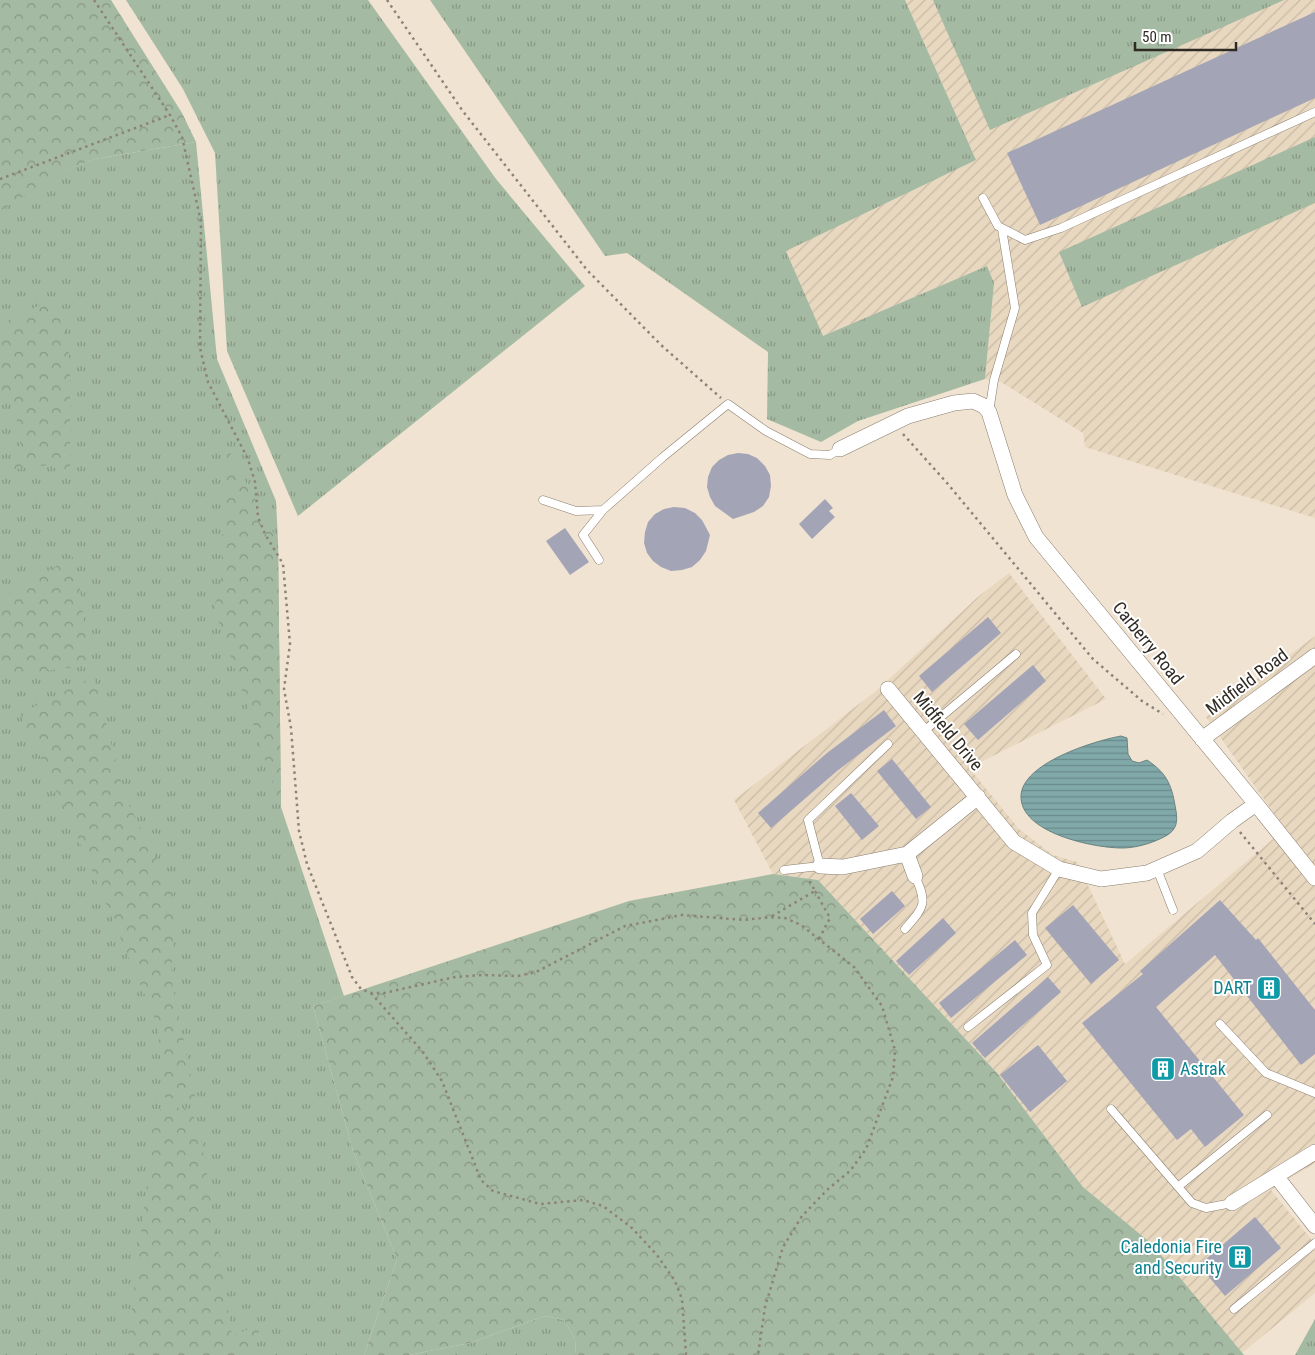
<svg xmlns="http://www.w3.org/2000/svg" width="1315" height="1355" viewBox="0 0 1315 1355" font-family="'Roboto Condensed',sans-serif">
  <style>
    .industrial { fill: url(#industrial-furrows) }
    .grass { fill: url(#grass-tufts) }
    .forest { fill: url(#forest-crowns) }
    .water { fill: url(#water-rules); stroke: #688382 }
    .building { fill: #a4a4b7 }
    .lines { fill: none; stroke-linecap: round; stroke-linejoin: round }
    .lane-casing { stroke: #8a7e6e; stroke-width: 9 }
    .street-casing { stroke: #8a7e6e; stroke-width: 16 }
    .path { stroke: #8b8377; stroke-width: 2.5; stroke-dasharray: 2.5 4; stroke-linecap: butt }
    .lane { stroke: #fff; stroke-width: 8 }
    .street { stroke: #fff; stroke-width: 15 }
    .labels { text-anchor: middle; stroke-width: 4; stroke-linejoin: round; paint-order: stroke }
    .street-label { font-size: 18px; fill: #2f2b24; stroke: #fff }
    .culture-label { font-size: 18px; fill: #0d838f; stroke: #fff; text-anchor: end }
  </style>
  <defs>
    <pattern id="industrial-furrows" width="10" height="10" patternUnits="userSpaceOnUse" patternTransform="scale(1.25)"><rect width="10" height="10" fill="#e9d8c0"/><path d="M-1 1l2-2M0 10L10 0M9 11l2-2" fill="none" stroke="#c8baa5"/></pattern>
    <pattern id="grass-tufts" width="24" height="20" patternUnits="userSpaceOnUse" patternTransform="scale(1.25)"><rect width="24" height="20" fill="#a5baa2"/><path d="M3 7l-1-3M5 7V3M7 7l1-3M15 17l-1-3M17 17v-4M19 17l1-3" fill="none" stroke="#879784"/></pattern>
    <pattern id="forest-crowns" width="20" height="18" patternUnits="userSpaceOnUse" patternTransform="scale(1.25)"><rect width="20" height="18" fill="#a5baa2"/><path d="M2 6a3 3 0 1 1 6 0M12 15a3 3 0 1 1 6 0" fill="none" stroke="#879784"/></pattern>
    <pattern id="water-rules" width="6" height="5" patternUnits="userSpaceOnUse" patternTransform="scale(1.25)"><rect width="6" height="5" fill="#81a9aa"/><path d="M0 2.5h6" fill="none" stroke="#6a8a8a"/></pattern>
  </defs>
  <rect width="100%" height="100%" fill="#f0e3d1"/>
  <path class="industrial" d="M905 0H1315V518L1085 447 1083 433 1001 382 985 379 994 283 987 266 822 337 786 250 976 160Z
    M1009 573 1106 699 969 768 1019 829 1053 855 1077 862 1125 964 1285 829 1206 717 1315 636V1163L1271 1190 1315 1244V1293L1242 1353 1152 1244 1083 1187 997 1073 818 880 773 874 734 800 876 691 979 596Z"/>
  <path class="grass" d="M126 0H368L496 179 585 286 298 516 227 351 215 153 183 89Z
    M430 0H905L976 160 786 251 823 336 987 266 994 283 985 379 858 421 821 442 767 419 768 352 627 253 605 256Z
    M933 0H1284L990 130Z
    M1315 137V203L1082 307 1059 252Z
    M196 142 217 359 276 501 278 541 281 807 344 996 313 1006 353 1151 397 1259 364 1355H0V194L95 159Z
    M545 1316 564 1320 575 1339 576 1355H409L470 1343Z
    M1315 1319V1355H1295Z"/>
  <path class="forest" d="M0 0H111L182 113 196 142 95 159 66 170 0 211Z
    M47 302 63 308 70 364V476L49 465 8 470 22 439 12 403 0 396V324Z
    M225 444 278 541 281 807 214 607 221 587Z
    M76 555 89 665 0 677V598Z
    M94 676 125 797 177 902 171 977 196 1102 163 1097 158 1026 75 831 20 714Z
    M773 874 818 880 997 1073 1083 1187 1152 1244 1244 1355H576L575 1339 564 1320 545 1316 470 1343 409 1355H364L397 1259 353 1151 313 1006 629 901Z
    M162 1106 190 1109 200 1131 232 1336 263 1323 249 1355H126L155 1119Z"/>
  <path class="water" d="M1121 736 1127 738 1128 754 1132 761 1139 763 1147 760C1168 774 1172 786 1176 811 1179 829 1172 834 1155 841 1145 845 1133 848 1122 848 1094 848 1020 833 1021 796 1022 763 1094 741 1121 736Z"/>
  <path class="building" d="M1315 12V98L1040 225 1007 153Z
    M738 453 748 454 757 458 765 466 770 475 771 486 769 497 763 506 754 512 733 519 715 506 710 497 707 487 708 477 712 467 719 460 728 455Z
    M825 499 833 508 829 511 835 517 812 539 799 524Z
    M674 507 685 508 695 513 702 520 710 535 706 551 700 560 692 567 682 570 671 571 661 567 653 561 647 553 644 543 645 532 648 522 655 514 664 509Z
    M565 528 589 562 570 575 546 541Z
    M988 617 1001 633 932 692 919 676Z
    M1033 665 1046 681 978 740 964 724Z
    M884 710 896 726 837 771 771 828 758 813 827 753Z
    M892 759 931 807 916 819 877 771Z
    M851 793 879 826 862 840 835 806Z
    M892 891 905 906 873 934 860 919Z
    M1220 900 1256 940 1258 938 1315 1010V1054L1301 1065 1215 955 1156 1007 1244 1115 1205 1147 1191 1129 1177 1140 1082 1023 1143 974 1140 971Z
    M1073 905 1119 960 1091 984 1045 928Z
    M943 918 956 933 909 975 896 961Z
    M1015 940 1027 955 951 1018 939 1003Z
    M1048 977 1061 992 985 1058 972 1043Z
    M1038 1045 1067 1081 1030 1112 1000 1075Z
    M1255 1217 1281 1248 1225 1296 1199 1265Z"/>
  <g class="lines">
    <defs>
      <path id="lane" d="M983 198 998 226 1025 240 1061 228 1315 112
        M989 412 994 380 1015 308 1002 229
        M543 500 576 511 603 510
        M599 560 583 535 603 510 663 457 728 404 766 431 810 454 830 455 840 449
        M924 731 1016 654
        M1157 869 1173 910
        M784 870 820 866 808 820 888 744
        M905 929C924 907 928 904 915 876
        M1220 1024 1266 1073 1315 1093
        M968 1027 1047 965 1033 935 1032 913 1059 869
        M1111 1109 1192 1203 1206 1208 1232 1203
        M1179 1186 1267 1115
        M1234 1309 1315 1243"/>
      <path id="street" d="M840 449 908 416 954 403 973 401 984 406 989 412 1015 495 1036 537 1256 804 1315 878
        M888 689 1014 842 1059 869 1101 879 1147 873 1197 851 1232 821 1256 804
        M1202 739 1315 656
        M907 854 915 876
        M820 866 843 867 907 854 978 797
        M1276 1176 1315 1226
        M1232 1203 1315 1152"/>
    </defs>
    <use href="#lane" class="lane-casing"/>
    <use href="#street" class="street-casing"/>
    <path class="path" d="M94 0 170 115 182 137 201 222 200 348 208 382 248 459 255 482 258 517 265 534 283 564 290 644 284 689 291 728 299 831 307 864 352 977 361 989 371 993H384L455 977 483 975 518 976 536 972 625 926 682 915 744 920 771 917 785 918 801 925 854 967 882 1006 895 1050 893 1077 866 1149 850 1171 828 1189 802 1216 783 1247 765 1307 758 1355
      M387 0 462 110 587 270 661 345 721 398
      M0 179 170 115
      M903 434 947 483 1093 659 1142 701 1163 714
      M1240 832 1315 924
      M815 891 830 918 819 939
      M772 916 815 891 808 878
      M371 993 423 1052 442 1081 481 1180 493 1191 540 1204 583 1200 603 1206 632 1228 657 1255 675 1281 682 1299 686 1354 688 1355"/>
    <use href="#lane" class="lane"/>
    <use href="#street" class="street"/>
  </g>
  <defs>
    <symbol id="building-square" viewBox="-11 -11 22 22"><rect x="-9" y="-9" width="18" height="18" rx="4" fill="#0f9aa8" stroke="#fff"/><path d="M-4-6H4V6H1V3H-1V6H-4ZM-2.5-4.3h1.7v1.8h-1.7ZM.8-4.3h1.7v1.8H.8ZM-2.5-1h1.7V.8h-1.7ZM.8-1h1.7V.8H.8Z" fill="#fff"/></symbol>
  </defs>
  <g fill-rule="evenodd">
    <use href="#building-square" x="1255" y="974" width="28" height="28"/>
    <use href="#building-square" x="1149" y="1055" width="28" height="28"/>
    <use href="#building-square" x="1226" y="1243" width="28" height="28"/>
  </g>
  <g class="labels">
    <g class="street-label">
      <text transform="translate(1148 643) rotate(51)" y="6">Carberry Road</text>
      <text transform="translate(1247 682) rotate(-37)" y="6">Midfield Road</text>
      <text transform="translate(948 731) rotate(50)" y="6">Midfield Drive</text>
    </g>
    <g class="culture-label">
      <text x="1252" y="994">DART</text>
      <text x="1180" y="1075" text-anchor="start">Astrak</text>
      <text x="1222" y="1253">Caledonia Fire<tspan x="1222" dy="21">and Security</tspan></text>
    </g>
  </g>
  <path d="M1135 42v8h101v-8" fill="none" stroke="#2f2b24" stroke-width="2.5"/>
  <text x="1142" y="42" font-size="15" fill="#2f2b24" stroke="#ffffff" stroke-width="4" paint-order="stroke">50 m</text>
</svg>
